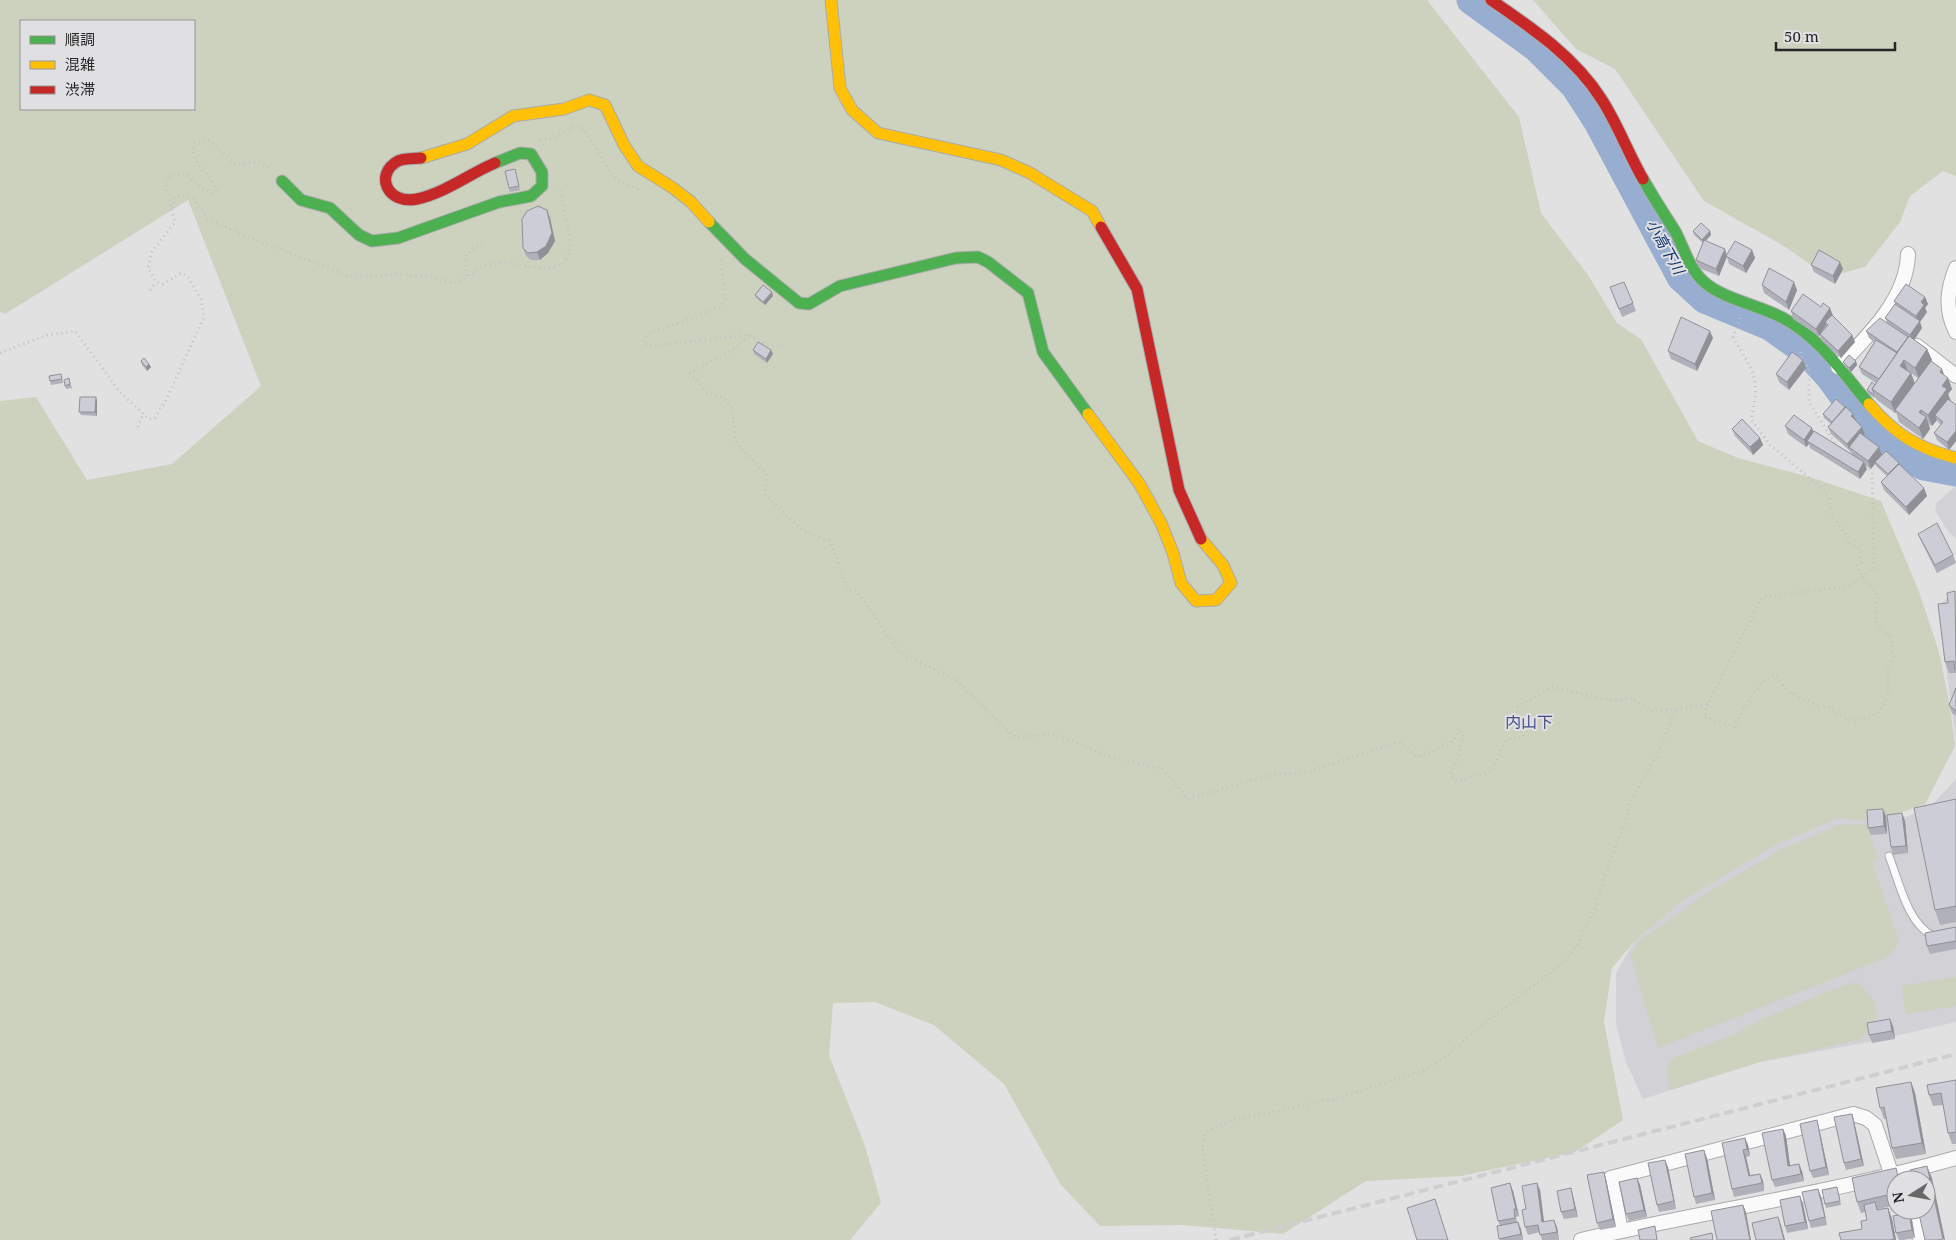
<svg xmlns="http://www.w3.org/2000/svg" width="1956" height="1240" viewBox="0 0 1956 1240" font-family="'Noto Serif','Noto Sans JP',serif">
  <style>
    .built { fill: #d1d1d6 }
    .green { fill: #ccd2bd; fill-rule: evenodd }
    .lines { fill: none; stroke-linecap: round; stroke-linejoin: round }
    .river { stroke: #98aed0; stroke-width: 29 }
    .lane-casing { stroke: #ababac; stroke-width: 9 }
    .street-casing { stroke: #ababac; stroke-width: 16 }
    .fast-casing { stroke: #ababac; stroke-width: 13 }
    .slow-casing { stroke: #ababac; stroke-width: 13 }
    .jam-casing { stroke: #ababac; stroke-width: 13 }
    .path { stroke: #c2c2c3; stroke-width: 3; stroke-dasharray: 1 4; stroke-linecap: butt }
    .lane { stroke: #fafafb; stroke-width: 7 }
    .street { stroke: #fafafb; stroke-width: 14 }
    .fast { stroke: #4caf50; stroke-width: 11 }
    .slow { stroke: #ffc107; stroke-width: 11 }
    .jam { stroke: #c62828; stroke-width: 11 }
    .rail { stroke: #cfcfd0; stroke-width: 4; stroke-dasharray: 10 5; stroke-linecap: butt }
    .wall { fill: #b0b0ba; fill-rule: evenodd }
    .shaded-wall { fill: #909097 }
    .building { fill: #cdcdd8; stroke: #909097 }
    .labels { text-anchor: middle; stroke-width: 4; stroke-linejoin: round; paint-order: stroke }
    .water-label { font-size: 15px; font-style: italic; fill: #0b306b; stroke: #e0e0e3 }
    .quarter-label { font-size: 16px; fill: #444e8b; stroke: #e0e0e3 }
  </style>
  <rect width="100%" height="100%" fill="#e1e1e2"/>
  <path class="built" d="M1956 482V538L1949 533 1935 510 1937 502 1955 487Z
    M1956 592V741L1938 608 1951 593Z
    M1956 779V1022L1869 1042 1760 1062 1643 1099 1626 1062 1616 1024V973L1634 942 1682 901 1776 844 1839 818 1886 813 1907 817 1932 805Z"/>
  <path class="green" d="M0 0H1427L1519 117 1541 213 1588 275 1617 323 1641 339 1698 441 1738 458 1813 478 1881 501 1918 589 1939 652 1950 706 1955 746 1925 804 1874 822 1839 818 1777 844 1682 901 1634 942 1612 968 1604 1022 1623 1120 1575 1152 1461 1176 1366 1181 1283 1234 1183 1225 1100 1226 1061 1185 1004 1084 934 1025 875 1002 833 1003 829 1055 865 1146 881 1203 850 1240H0V401L36 397 87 480 172 464 261 386 188 200 5 314 0 311ZM21 21H194V109H21Z
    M1533 0H1956V176L1943 171 1910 196 1900 222 1865 267 1828 277 1784 246 1704 201 1615 69 1576 49Z
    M1869 824 1870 836 1878 859 1872 862 1899 941 1888 957 1658 1048 1630 955 1639 941 1707 893 1782 849 1839 825Z
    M1956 977V1006L1906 1014 1901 986Z
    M1856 982C1879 1000 1886 1021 1858 1040L1760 1062 1670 1090 1666 1070 1672 1059 1737 1033 1756 1022 1822 994Z"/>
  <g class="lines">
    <path class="river" d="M1471 0 1536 47 1575 86 1597 120 1681 277 1705 299 1770 326 1808 353 1829 376 1854 410 1893 449 1924 466 1956 472"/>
    <defs>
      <path id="lane" d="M1889 856C1899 881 1907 923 1933 936"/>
      <path id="street" d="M1956 268C1947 290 1945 310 1956 332
        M1917 346 1956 376
        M1838 367C1867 337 1907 299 1908 254
        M1914 1210 1920 1240
        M1621 1231 1611 1178 1853 1114 1866 1118 1875 1125 1892 1176
        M1581 1240C1706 1211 1833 1193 1956 1158"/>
      <path id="fast" d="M1643 179C1653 197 1664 214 1675 231 1684 248 1689 268 1703 281 1722 299 1759 305 1783 318 1819 337 1843 373 1869 404
        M282 181 301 200 330 208 359 235 372 241 398 238 499 202 531 196 542 186V172L531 154 520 153 495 163
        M709 222 745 259 799 303 809 304 840 286 956 258 978 257 988 262 1028 293 1043 352 1088 414"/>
      <path id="slow" d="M831 0 840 88 852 110 878 133 1001 160 1030 173 1092 211 1101 227
        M421 158 467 144 513 116 564 109 589 100 605 105 624 145 638 166 673 188 691 202 709 222
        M1869 404C1895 434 1917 448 1956 458
        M1088 414 1139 483 1161 523 1173 553 1181 583 1196 601 1216 600 1231 583 1223 565 1201 539"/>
      <path id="jam" d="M1491 0C1532 28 1575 57 1602 100 1618 125 1628 153 1643 179
        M421 158C414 159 404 158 398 161 374 174 387 205 417 199 445 193 469 174 495 163
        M1101 227 1137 289 1179 490 1201 539"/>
    </defs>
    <use href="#lane" class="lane-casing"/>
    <use href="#street" class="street-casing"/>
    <use href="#fast" class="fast-casing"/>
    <use href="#slow" class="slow-casing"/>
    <use href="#jam" class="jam-casing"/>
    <path class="path" d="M540 140C559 140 568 124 581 127L597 149 611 174 617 180 638 190
      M173 208 174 198 180 195 193 198 208 219 248 237 352 277 400 274 431 277 452 283 461 280 483 266 503 262 546 269 563 264 568 255 571 244 560 190
      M721 259 725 301 720 307 646 335 644 344 649 346 748 335 765 344 783 346
      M526 267 531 256
      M466 276V255L476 246 483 245
      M150 290 156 282
      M748 335 736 348 690 373 705 391 723 398 732 408 736 443 766 474 765 495 803 531 830 541 848 589 858 592 899 652 957 681 1015 737 1054 734 1114 758 1163 769 1188 799 1273 774 1304 773 1399 742 1418 757 1454 741 1459 728 1463 734 1459 757 1450 774 1457 781 1492 771 1506 740 1523 737 1517 707 1552 687 1609 700 1632 698 1653 712 1708 704 1762 597 1849 586 1874 568 1872 472 1864 466
      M1801 352 1802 359 1809 368V402L1837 447
      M0 353 47 335 75 331 120 392 149 419 155 418 167 398 204 317 201 299 188 277 181 273 163 284 156 282 148 268 152 252 175 222 165 182 172 175H187L202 188 213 193 216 192C214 172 188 165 194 143L209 140 235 164 260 162 271 170
      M138 427 143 414
      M1708 704 1704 717 1734 727C1742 712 1758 679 1775 675L1790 695 1795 692 1800 698 1817 705 1818 709 1827 706 1847 719 1855 721 1877 714 1883 706 1888 692V670L1894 657 1890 637 1880 629 1875 615 1878 595 1862 577 1857 564 1861 562 1860 549 1850 543 1845 532 1833 517 1829 499 1824 490 1770 445 1751 419C1761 375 1754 374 1733 337L1741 316
      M1216 1240 1203 1150 1205 1134 1215 1127 1229 1121 1339 1098 1423 1071 1444 1058 1477 1029 1563 963 1576 948 1594 910 1616 844 1627 818 1629 804 1658 753 1676 709"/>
    <use href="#lane" class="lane"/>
    <use href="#street" class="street"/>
    <use href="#fast" class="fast"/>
    <use href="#slow" class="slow"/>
    <use href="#jam" class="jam"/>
    <path class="rail" d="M1230 1240 1956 1054"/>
  </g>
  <path class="wall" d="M515 169 520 190 510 192 509 188Z
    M547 210 550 218 555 241 548 253 540 260H531L526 256 523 248Z
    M1693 231H1710L1711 235 1706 241 1727 255 1752 250 1755 258 1746 273 1729 264 1727 257 1719 276 1699 268 1696 260 1703 243 1694 235Z
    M1811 265 1843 269 1835 284 1814 272Z
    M1762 285 1797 290 1789 310 1764 293Z
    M755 295 773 296 765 305 756 298Z
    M1613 295 1633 303 1636 311 1622 317Z
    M1925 297 1928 304 1925 308 1927 312 1920 322 1922 328 1914 340 1927 349 1932 360 1928 365 1948 378 1952 389 1948 394 1950 401 1956 405V441L1949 450 1937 440 1934 433 1941 425 1938 422 1937 420 1932 426 1929 424 1930 429 1923 439 1899 422 1896 412 1895 413 1877 400 1875 397V398L1868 394 1867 390 1875 385 1876 383 1862 374 1859 367 1874 342 1869 338 1866 331 1887 322 1885 318 1895 304 1894 301ZM1911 373 1918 378 1915 384Z
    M1821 307 1830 308 1833 316 1852 335 1855 342 1841 358 1822 341 1820 335 1819 336 1793 319 1791 311Z
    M1713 338 1697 371 1671 359 1668 351Z
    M753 350H771L773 354 767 363 754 354Z
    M141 361 149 364 151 367 147 371 142 365Z
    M1856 361 1857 365 1851 372 1844 366 1843 362Z
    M1806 368 1789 390 1779 382 1776 374Z
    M62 377 63 383 51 385 50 381Z
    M69 378 72 388 66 389 65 386Z
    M96 397 97 401V416L81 415 79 412Z
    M1845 407 1853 414 1856 421 1862 427 1865 435 1864 436 1879 447 1882 455 1899 464 1924 488 1927 496 1909 515 1884 490 1881 482 1887 476 1876 466 1875 463 1871 469 1865 465 1867 469 1860 479 1810 448 1809 444 1806 447 1788 434 1785 426 1812 428 1813 431 1852 454 1850 451 1831 434 1828 427 1831 424 1824 418 1823 414Z
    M1732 429 1760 438 1763 445 1753 455 1735 436Z
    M1918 534 1953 555 1956 563 1937 573 1921 541Z
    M1955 591 1956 673H1949L1945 662 1948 603Z
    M1956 688V716L1952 713 1949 705Z
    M1956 799V922L1940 925 1935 910Z
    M1886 816 1887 834 1871 835 1868 828Z
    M1905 821 1908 853 1893 855 1891 847Z
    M1956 927V949L1930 954 1927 946Z
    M1893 1026 1895 1039 1872 1043 1869 1035Z
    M1956 1080V1144H1952L1948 1133 1943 1105 1933 1106 1929 1095Z
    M1911 1082 1915 1093 1926 1154 1896 1159 1892 1148 1886 1119H1884L1880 1108Z
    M1852 1114 1854 1121 1864 1166 1846 1170 1844 1163Z
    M1817 1120 1819 1128 1829 1175 1813 1178 1810 1171Z
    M1783 1129 1786 1136 1790 1166 1802 1171 1804 1181 1775 1187 1772 1180Z
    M1745 1138 1748 1145 1750 1156 1746 1157 1750 1175 1760 1174 1763 1181 1764 1191 1734 1197 1732 1189Z
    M1707 1158 1715 1200 1696 1204 1694 1197Z
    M1668 1167 1676 1209 1659 1212 1657 1205Z
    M1604 1172 1606 1179 1616 1227 1600 1230 1597 1223Z
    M1637 1178 1640 1185 1647 1217 1629 1221 1626 1214Z
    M1896 1180V1205L1878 1209 1888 1208 1892 1219 1896 1240H1841L1862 1229 1867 1220 1865 1212 1861 1213 1857 1202Z
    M1571 1188 1573 1196 1578 1217 1564 1219 1561 1212Z
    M1540 1190 1544 1222 1557 1227 1559 1240H1542L1540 1232 1528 1235 1525 1227 1526 1209Z
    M1513 1191 1519 1216 1516 1217 1517 1222 1521 1229 1523 1240H1500L1497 1226 1500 1225 1498 1221Z
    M1838 1191 1841 1205 1826 1208 1825 1204Z
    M1800 1196 1803 1204 1808 1229 1787 1233 1785 1226Z
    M1821 1196 1827 1225 1811 1228 1809 1221Z
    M1912 1220 1915 1238 1903 1240H1899L1896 1233Z"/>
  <path class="shaded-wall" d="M547 210 550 218 555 241 548 253 540 260 537 252Z
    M1710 231 1711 235 1703 243 1702 240Z
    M1725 249 1727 256 1719 276 1716 269Z
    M1752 250 1755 258 1746 273 1743 266Z
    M1840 262 1843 269 1835 284 1833 276Z
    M1794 282 1797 290 1789 310 1786 302Z
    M772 292 773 296 765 305 763 302Z
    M1925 297 1928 304 1925 308 1927 312 1920 322 1922 328 1912 343 1910 335 1918 322 1916 316 1921 302Z
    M1830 308 1833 316 1825 322 1826 325 1819 336 1816 329Z
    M1710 331 1713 338 1697 371 1695 364Z
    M1852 335 1855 342 1841 358 1838 351Z
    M1927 349 1932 360 1919 379 1915 368Z
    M771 350 773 354 767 363 766 359Z
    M1803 360 1806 368 1789 390 1787 382Z
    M1904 360 1908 372 1900 366Z
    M1856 361 1857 365 1851 372 1849 368Z
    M149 364 151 367 147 371 146 367Z
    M1942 369 1946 380 1948 378 1952 389 1948 394 1951 401 1935 415 1937 420 1932 426 1928 415 1942 386 1940 372Z
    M1911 373 1915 384 1895 410 1896 412 1895 413 1891 402Z
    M96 397 97 401V416L95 412Z
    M1921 410 1924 420 1926 417 1930 429 1923 439 1919 428V412Z
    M1853 414 1856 421 1851 416Z
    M1862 427 1865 435 1852 449 1849 447 1850 451 1847 444Z
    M1812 428 1815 436 1807 441 1809 444 1806 447 1804 440Z
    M1956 431V441L1949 450 1947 442Z
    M1760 438 1763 445 1753 455 1750 447Z
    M1879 447 1882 455 1871 469 1868 461Z
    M1864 462 1867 469 1860 479 1858 472Z
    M1924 488 1927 496 1909 515 1906 507Z
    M1883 809 1886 816 1887 834 1884 826Z
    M1902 813 1905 821 1908 853 1906 846Z
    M1890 1019 1893 1026 1895 1039 1892 1031Z
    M1911 1082 1915 1093 1926 1154 1922 1143Z
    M1852 1114 1854 1121 1864 1166 1861 1159Z
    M1817 1120 1819 1128 1829 1175 1826 1167Z
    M1783 1129 1786 1136 1791 1173 1788 1166Z
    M1745 1138 1748 1145 1750 1156 1747 1149Z
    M1704 1150 1707 1158 1715 1200 1712 1193Z
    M1743 1150 1746 1157 1752 1183 1749 1176Z
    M1665 1160 1668 1167 1676 1209 1674 1201Z
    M1799 1164 1802 1171 1804 1181 1801 1174Z
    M1927 1166 1932 1178 1945 1240H1944L1943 1239Z
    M1604 1172 1606 1179 1616 1227 1613 1219Z
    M1760 1174 1763 1181 1764 1191 1762 1183Z
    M1637 1178 1640 1185 1647 1217 1644 1210Z
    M1510 1183 1513 1191 1519 1216 1516 1209Z
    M1537 1183 1540 1190 1545 1230 1542 1222Z
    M1571 1188 1573 1196 1578 1217 1575 1209Z
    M1818 1189 1821 1196 1827 1225Z
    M1800 1196 1803 1204 1808 1229 1805 1222Z
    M1743 1205 1746 1212 1751 1240H1750Z
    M1888 1208 1892 1219 1896 1240H1894Z
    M1909 1213 1912 1220 1915 1238 1912 1230Z
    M1778 1217 1781 1225 1785 1240H1784Z
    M1554 1220 1557 1227 1559 1240Z
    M1518 1222 1521 1229 1523 1240 1521 1234Z"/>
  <path class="building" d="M515 169 519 186 509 188 505 171Z
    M538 206 547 210 552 233 546 246 537 252 528 253 523 248 522 219 527 211Z
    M1701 223 1710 231 1702 240 1693 231Z
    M1704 240 1725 249 1716 269 1696 260Z
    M1735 241 1752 250 1743 266 1726 256Z
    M1819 250 1840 262 1833 276 1811 265Z
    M1769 268 1794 282 1786 302 1762 285Z
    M1624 282 1633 303 1619 309 1610 287Z
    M1906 284 1925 297 1921 302 1924 305 1916 316 1894 301Z
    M763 285 772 292 763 302 755 295Z
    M1803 294 1821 307 1823 303 1830 308 1816 329 1791 311Z
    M1895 304 1920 321 1910 335 1885 318Z
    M1832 315 1852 335 1838 351 1820 334 1828 325 1825 322Z
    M1681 317 1710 331 1695 364 1668 351Z
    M1880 318 1908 337 1897 352 1866 331Z
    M1909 336 1927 349 1915 368 1904 360 1900 366 1911 373 1891 402 1872 389Z
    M1876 340 1897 353 1879 379 1859 367Z
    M758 342 771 350 766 359 753 350Z
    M1792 352 1803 360 1787 382 1776 374Z
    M1849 355 1856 361 1849 368 1843 362Z
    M144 358 149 364 146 367 141 361Z
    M1931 361 1942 369 1940 372 1948 378 1942 386 1947 389 1928 415 1921 410 1919 412 1926 417 1919 428 1895 410Z
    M61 374 62 379 50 381 49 376Z
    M69 378 70 384 65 386 64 380Z
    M1872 382 1875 385 1872 389 1874 393 1873 394 1867 390Z
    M80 397H96L95 412H79Z
    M1836 399 1845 407 1832 422 1823 414Z
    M1948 399 1956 405V431L1947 442 1934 433 1943 422 1935 415Z
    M1846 407 1853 414 1851 416 1862 427 1847 444 1828 427Z
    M1794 415 1812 428 1804 440 1785 426Z
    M1742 419 1760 438 1750 447 1732 429Z
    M1814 431 1864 462 1858 472 1807 441Z
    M1860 433 1879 447 1868 461 1849 447Z
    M1886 451 1899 463 1888 474 1875 462Z
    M1899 464 1924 488 1906 507 1881 482Z
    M1937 523 1953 555 1935 565 1918 534Z
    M1955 591 1956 670H1955L1954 661 1945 662 1938 604 1948 603 1947 593Z
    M1956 688V711L1949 705Z
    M1956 799V907V906L1935 910 1914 808Z
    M1883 809 1884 826 1868 828 1867 810Z
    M1902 813 1906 846 1891 847 1887 815Z
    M1956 927V941L1927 946 1925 933Z
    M1890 1019 1892 1031 1869 1035 1867 1023Z
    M1956 1080V1132L1948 1133 1941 1093 1929 1095 1927 1085Z
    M1911 1082 1922 1143 1892 1148 1884 1107 1880 1108 1876 1088Z
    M1852 1114 1861 1159 1844 1163 1834 1117Z
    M1817 1120 1826 1167 1810 1171 1800 1124Z
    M1783 1129 1788 1166 1799 1164 1801 1174 1772 1180 1762 1133Z
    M1745 1138 1747 1149 1743 1150 1749 1176 1760 1174 1762 1183 1732 1189 1722 1143Z
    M1704 1150 1712 1193 1694 1197 1685 1154Z
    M1665 1160 1674 1201 1657 1205 1648 1163Z
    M1927 1166 1943 1239 1937 1240H1925L1918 1210H1926V1180H1912L1910 1170Z
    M1896 1168 1899 1180H1896V1193L1857 1202 1852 1178Z
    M1604 1172 1613 1219 1597 1223 1587 1175Z
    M1637 1178 1644 1210 1626 1214 1619 1182Z
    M1510 1183 1516 1209H1514L1515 1218 1498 1221 1491 1188Z
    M1537 1183 1542 1222 1554 1220 1557 1232 1540 1235 1538 1225 1525 1227 1522 1210 1526 1209 1522 1186Z
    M1837 1187 1840 1201 1825 1204 1822 1190Z
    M1571 1188 1575 1209 1561 1212 1557 1191Z
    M1818 1189 1825 1217 1809 1221 1802 1192Z
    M1800 1196 1805 1222 1785 1226 1780 1200Z
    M1435 1199 1448 1240H1417L1407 1208Z
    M1875 1202 1877 1210 1888 1208 1894 1239 1890 1240H1841L1839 1233 1862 1229 1861 1221 1867 1220 1864 1205Z
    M1743 1205 1750 1240H1717L1711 1211Z
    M1909 1213 1912 1230 1896 1233 1893 1216Z
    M1778 1217 1784 1240H1756L1752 1223Z
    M1518 1222 1521 1234 1499 1239 1497 1226Z
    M1655 1226 1657 1240H1640L1638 1230Z
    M1712 1233 1713 1240H1691L1690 1238Z"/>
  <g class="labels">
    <g class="water-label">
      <text transform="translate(1665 247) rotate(61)" y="5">小高下川</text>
    </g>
    <g class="quarter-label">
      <text x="1529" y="728">内山下</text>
    </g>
  </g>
  <rect x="20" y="20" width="175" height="90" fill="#e0e0e3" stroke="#959597"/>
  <rect x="30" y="36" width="25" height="8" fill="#4caf50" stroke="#959597"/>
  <text x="65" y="45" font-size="15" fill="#252526">順調</text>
  <rect x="30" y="61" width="25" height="8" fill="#ffc107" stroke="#959597"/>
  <text x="65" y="70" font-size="15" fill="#252526">混雑</text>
  <rect x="30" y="86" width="25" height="8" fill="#c62828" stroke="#959597"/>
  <text x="65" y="95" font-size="15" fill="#252526">渋滞</text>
  <g transform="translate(1911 1195) rotate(259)"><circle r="24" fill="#e0e0e3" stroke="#959597"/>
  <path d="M0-4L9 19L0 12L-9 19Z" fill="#676768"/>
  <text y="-8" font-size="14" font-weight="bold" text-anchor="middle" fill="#252526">N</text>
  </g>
  <path d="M1776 42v8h119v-8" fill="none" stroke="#252526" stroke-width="2.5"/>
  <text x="1784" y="42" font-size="15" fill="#252526" stroke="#e0e0e3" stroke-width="4" paint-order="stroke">50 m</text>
</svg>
